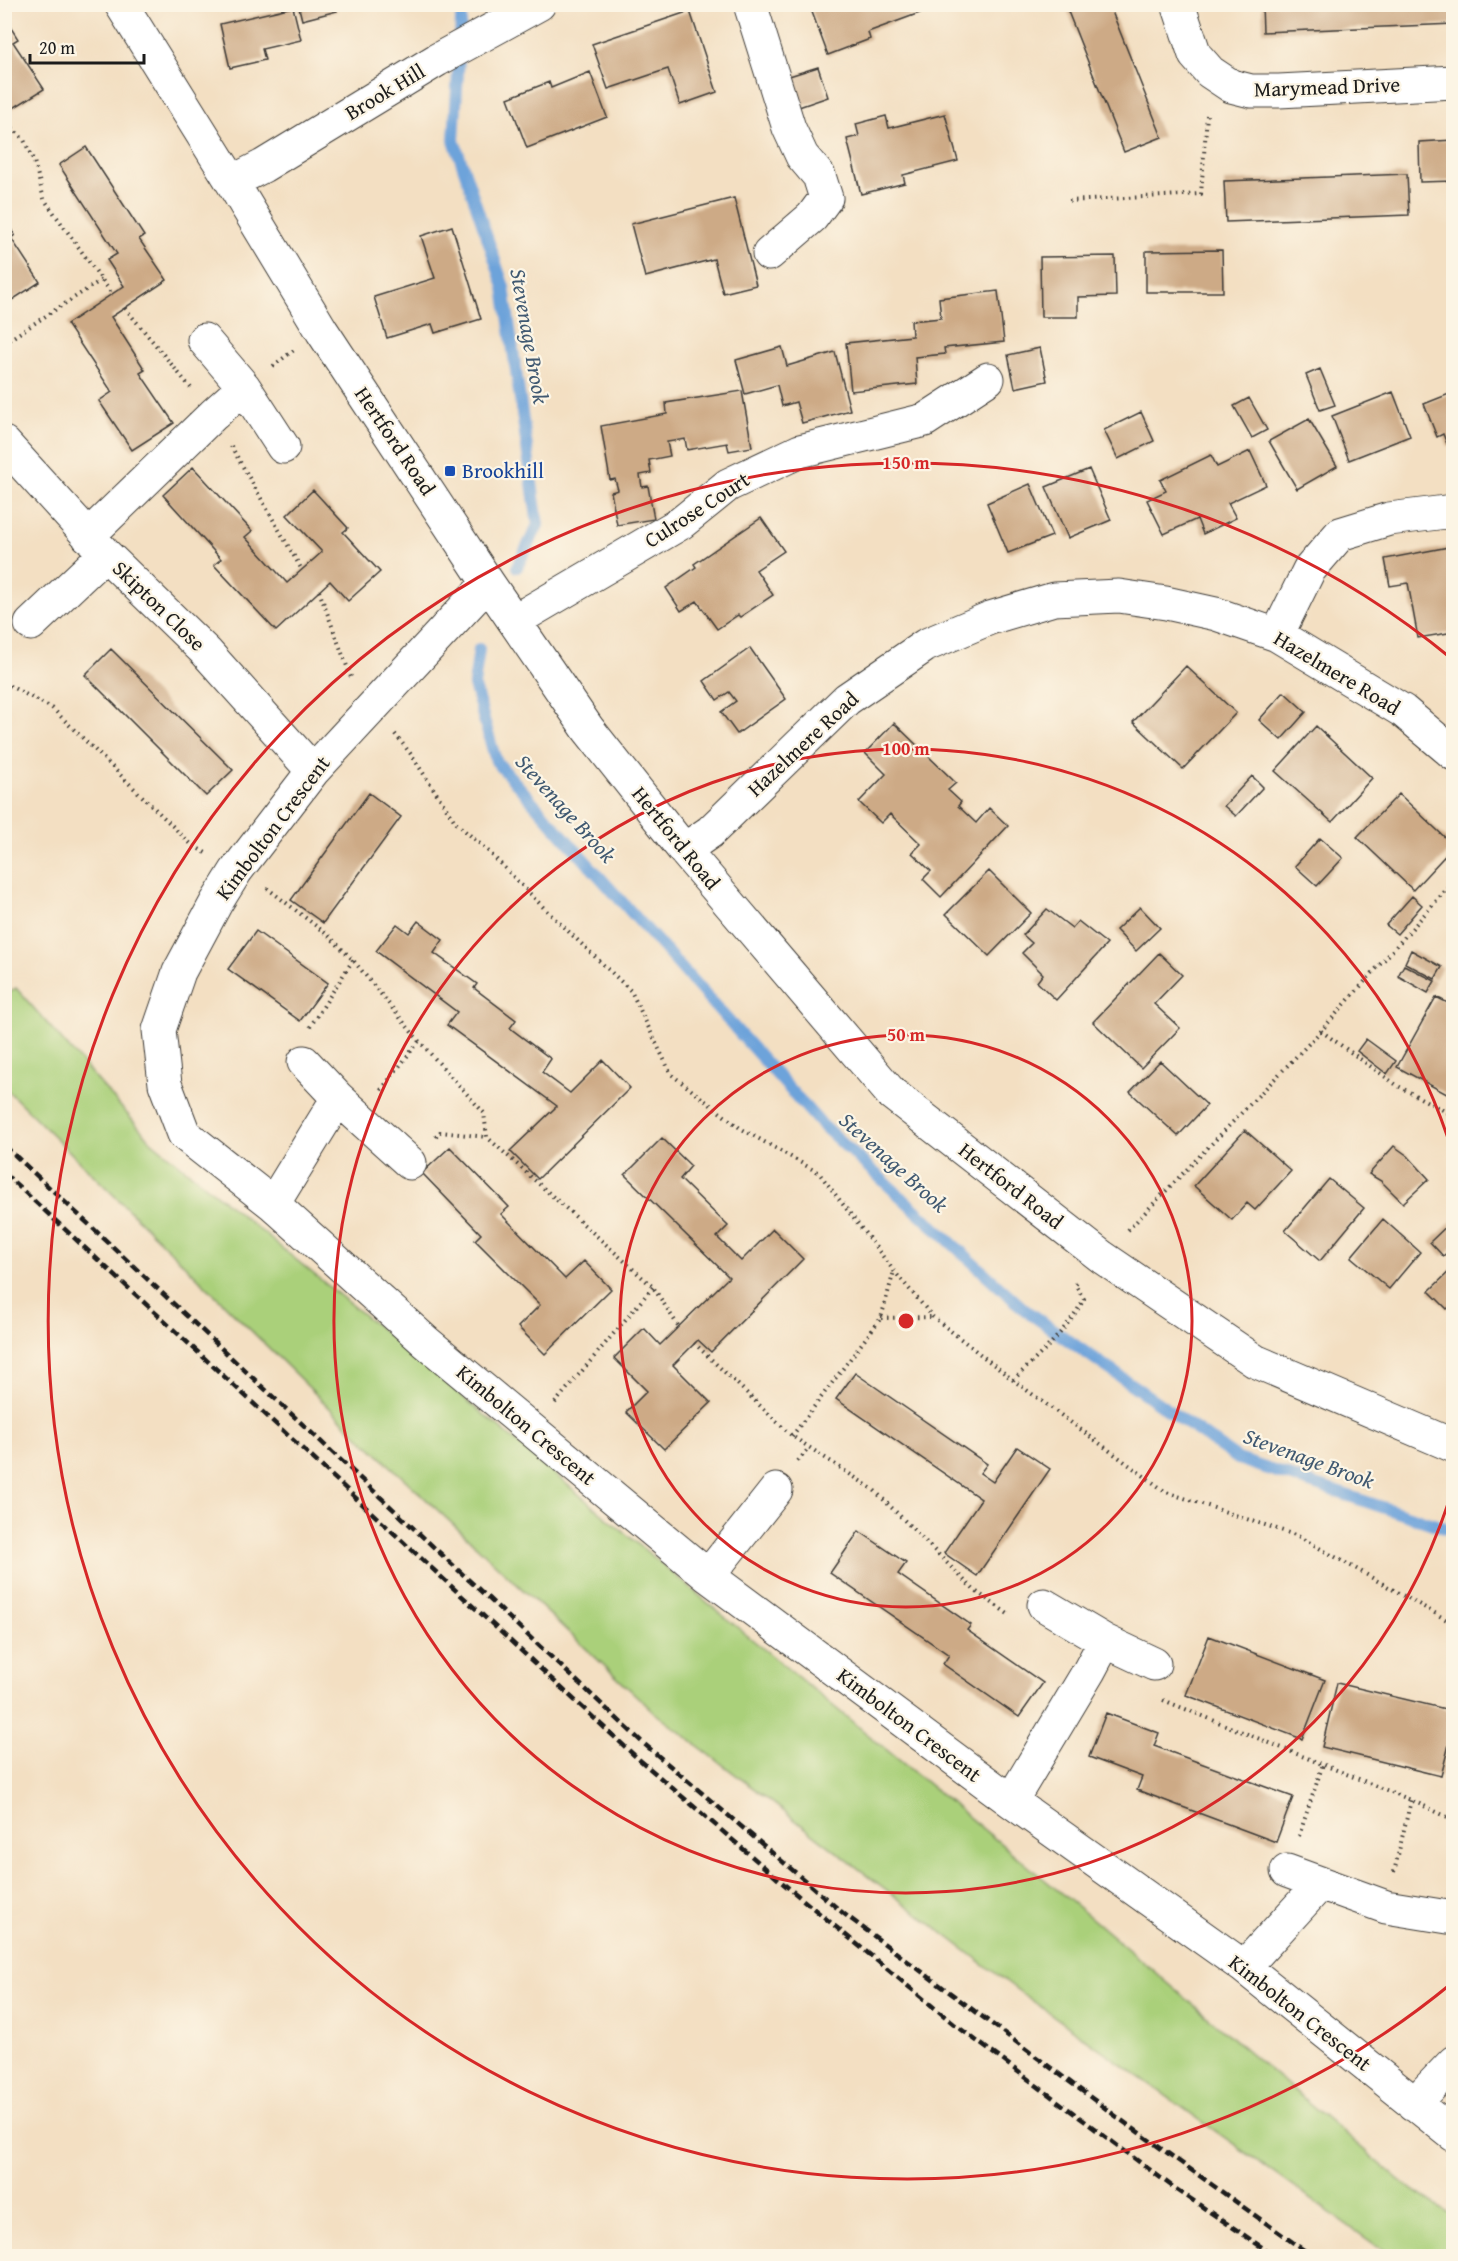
<svg xmlns="http://www.w3.org/2000/svg" width="1458" height="2261" viewBox="0 0 1458 2261" font-family="'Gentium Book Plus',serif">
  <style>
    .green { fill: #aad07a; stroke: #63764b; stroke-width: 1.5 }
    .lines { fill: none; stroke-linecap: round; stroke-linejoin: round }
    .stream { stroke: #6da3da; stroke-width: 12 }
    .building { fill: #cdaa86 }
    .minor-casing { stroke: #3c3935; stroke-width: 35 }
    .path { stroke: #3c3935; stroke-width: 4; stroke-dasharray: 1.5 4.5; stroke-linecap: butt }
    .minor { stroke: #fff; stroke-width: 33 }
    .rail { stroke: #1c1c1c; stroke-width: 4.5; stroke-dasharray: 9 4.5; stroke-linecap: butt }
    .ring { fill: none; stroke: #d62828; stroke-width: 3 }
    .transit-dot { fill: #1a4fb4; stroke: #fcf5e5; stroke-width: 2 }
    .labels { text-anchor: middle; stroke-width: 4.5; stroke-linejoin: round; paint-order: stroke }
    .street-label { font-size: 21px; fill: #1c1c1c; stroke: #fcf5e5 }
    .transit-label { font-size: 21px; fill: #164399; stroke: #fcf5e5; text-anchor: start }
    .water-label { font-size: 22px; font-style: italic; fill: #405971; stroke: #fcf5e5 }
    .centre { fill: #d62828; stroke: #fcf5e5; stroke-width: 3 }
    .ring-label { font-size: 18px; text-anchor: middle; font-weight: bold; fill: #d62828; stroke: #fcf5e5; stroke-width: 4.5; stroke-linejoin: round; paint-order: stroke }
  </style>
  <rect width="100%" height="100%" fill="#fcf5e5"/>
  <filter id="ink" filterUnits="userSpaceOnUse"><feTurbulence type="fractalNoise" baseFrequency=".0167" numOctaves="2"/><feDisplacementMap in="SourceGraphic" scale="12" xChannelSelector="R" yChannelSelector="G"/><feConvolveMatrix kernelMatrix="1 2 1 2 8 2 1 2 1" color-interpolation-filters="sRGB"/></filter>
  <filter id="wash" filterUnits="userSpaceOnUse"><feTurbulence type="fractalNoise" baseFrequency=".008" numOctaves="4" result="noise"/><feDisplacementMap in="SourceGraphic" scale="24" xChannelSelector="R" yChannelSelector="G"/><feGaussianBlur stdDeviation="1.35" result="paint"/><feColorMatrix in="noise" values="0 0 0 0 0 0 0 0 0 0 0 0 0 0 0 0 0 1.4 0 .05"/><feComposite in="paint" operator="in"/></filter>
  <g filter="url(#wash)">
    <rect width="100%" height="100%" fill="#f3dfc2"/>
    <path class="green" d="M16 988 151 1141 426 1366 726 1618 1089 1916 1404 2184 1453 2216V2256H1391L1020 1992 655 1713 353 1431 5 1088V995Z"/>
    <g class="lines">
      <path class="stream" d="M462 4 454 140 504 287 538 525 517 567
        M479 649 474 685 496 761 820 1123 1025 1310 1238 1459 1454 1531"/>
    </g>
    <g id="blocks">
      <path class="building" d="M298 4H335L337 11 302 20Z
        M809 4H923L925 11 868 32 870 39 828 55Z
        M1065 4H1109L1162 137 1124 152Z
        M1262 4H1454V24L1263 32Z
        M293 7 301 40 262 49 265 60 230 68 220 24Z
        M690 11 717 92 680 105 668 69 608 89 592 44Z
        M4 17 18 39 13 42 44 89 4 114V85L7 83 4 79Z
        M818 67 828 97 793 109 783 78Z
        M590 72 607 117 527 148 508 98 549 82 551 88Z
        M945 114 958 161 903 175 905 183 861 194 847 139 859 136 856 124 886 116 889 128Z
        M1454 140V181L1420 182 1419 142Z
        M86 147 144 236 139 239 167 280 111 317 145 370 140 373 174 423 132 450 99 401 112 392 67 324 124 286 107 260 117 254 59 165Z
        M1407 174 1409 215 1226 222 1224 181Z
        M4 175 10 184 4 188Z
        M734 198 756 285 723 293 714 259 645 277 631 224Z
        M4 219 15 235 11 238 40 282 6 304Z
        M452 226 481 319 435 333 432 324 387 338 374 297 435 278 421 236Z
        M1222 250 1223 292H1146V251Z
        M1115 256 1116 296 1078 297V317H1041L1040 257Z
        M998 291 1004 342 944 348 945 354 915 357 917 384 851 391 846 343 912 336 911 321 941 318 939 298Z
        M782 347 787 366 835 352 850 410 802 423 796 402 782 406 777 385 745 394 736 360Z
        M1040 348 1047 381 1015 388 1008 355Z
        M1320 369 1335 405 1320 410 1306 375Z
        M742 391 752 447 729 451 727 443 687 450 685 439 667 442 670 456 649 460 651 473 640 475 642 487 648 486 654 519 617 525 611 492 618 490 615 479 610 480 601 426 667 414 666 403Z
        M1393 392 1410 436 1349 460 1332 416Z
        M1454 392V444L1448 446 1443 434 1437 437 1424 404Z
        M1249 398 1267 430 1252 438 1234 406Z
        M1141 412 1154 441 1118 459 1104 430Z
        M1309 419 1337 466 1297 489 1269 441Z
        M1250 451 1266 485 1228 503 1236 518 1203 534 1197 519 1164 534 1147 500 1166 491 1160 480 1211 455 1217 467Z
        M193 467 252 531 245 537 287 583 322 552 287 515 313 490 348 528 343 532 380 572 348 601 330 581 276 631 214 565 221 559 163 495Z
        M1089 469 1111 520 1068 538 1046 487Z
        M1030 484 1052 536 1008 553 987 503Z
        M761 518 784 551 756 570 773 595 740 617 738 615 717 629 697 601 681 611 666 588 696 567 694 564Z
        M1454 546V632L1418 638 1408 583 1390 586 1385 559Z
        M750 648 786 699 737 734 721 712 736 701 729 692 717 700 704 681Z
        M111 649 233 770 206 796 85 675Z
        M1186 666 1236 713 1183 769 1133 722Z
        M1284 692 1306 712 1281 740 1259 720Z
        M894 723 956 783 948 790 961 802 958 806 976 823 989 808 1008 826 941 897 923 879 931 871 912 853 921 844 890 814 881 823 859 802 886 774 865 753Z
        M1316 726 1372 778 1332 822 1275 771Z
        M1252 776 1263 787 1236 816 1224 806Z
        M369 793 401 817 323 923 291 900Z
        M1399 794 1454 846 1413 890 1357 837Z
        M1320 838 1343 858 1317 886 1295 866Z
        M989 871 1031 913 989 956 946 914Z
        M1412 896 1422 905 1397 934 1386 925Z
        M1140 907 1160 928 1136 951 1116 930Z
        M1047 909 1072 928 1078 921 1107 944 1056 1000 1037 982 1043 974 1022 953 1032 943 1023 935Z
        M418 921 443 940 434 953 477 984 474 988 516 1020 510 1028 551 1059 542 1072 570 1093 603 1060 630 1088 538 1179 510 1151 557 1106 447 1025 457 1012 376 951 397 924 409 933Z
        M256 931 328 983 300 1021 228 969Z
        M1411 950 1442 967 1435 979 1405 963Z
        M1159 953 1182 975 1154 1004 1180 1028 1141 1068 1093 1022Z
        M1404 965 1435 981 1428 993 1398 976Z
        M1436 997 1454 1006V1098L1397 1067Z
        M1366 1039 1396 1061 1387 1074 1357 1051Z
        M1160 1061 1207 1105 1178 1136 1130 1092Z
        M1245 1130 1291 1171 1255 1210 1247 1203 1232 1220 1194 1186Z
        M662 1138 691 1166 680 1179 728 1226 717 1237 741 1261 773 1229 803 1259 711 1352 698 1340 673 1365 711 1403 664 1449 626 1412 647 1391 614 1358 644 1328 660 1345 729 1277 625 1175Z
        M1394 1146 1408 1156 1429 1179 1403 1203 1381 1181 1369 1174Z
        M450 1147 509 1207 501 1214 565 1279 584 1261 611 1289 545 1354 518 1327 540 1305 475 1240 481 1234 422 1173Z
        M1329 1179 1364 1208 1320 1261 1285 1231Z
        M1383 1219 1420 1252 1389 1289 1351 1257Z
        M1454 1219V1247L1443 1256 1430 1242Z
        M1454 1267V1303L1447 1309 1429 1291Z
        M855 1373 987 1464 980 1473 993 1482 1017 1447 1050 1469 977 1576 944 1553 981 1499 836 1399Z
        M859 1531 906 1563 898 1574 971 1625 967 1630 1043 1683 1019 1717 943 1664 949 1655 830 1573Z
        M1209 1636 1325 1680 1302 1739 1186 1695Z
        M1337 1683 1454 1711V1725L1441 1776 1322 1747Z
        M1106 1713 1159 1733 1154 1746 1293 1797 1276 1842 1137 1790 1142 1777 1089 1757Z"/>
    </g>
  </g>
  <g filter="url(#ink)">
    <use href="#blocks" fill-opacity="0" stroke="#3c3935" stroke-width="1.5"/>
    <g class="lines">
      <defs>
        <path id="minor" d="M121 4 232 182 322 331 488 583 588 729 684 850 891 1093 1102 1257 1255 1361 1454 1446
          M750 4 789 128 802 156 819 176 826 198 812 217 769 254
          M1178 4 1195 55 1210 72 1231 86 1251 91H1279L1454 82
          M232 182 263 166 437 60 539 4
          M204 340 244 387 283 447
          M4 443 105 554 206 652 313 771
          M88 536 213 415 244 387
          M488 583 313 771 236 871 216 903 179 972 159 1030 165 1084 184 1134 273 1204 426 1342 708 1576 1011 1801 1244 1967 1454 2135
          M514 621 681 523 728 485 800 451 925 420 988 379
          M31 624 105 554
          M1277 635 1309 570 1340 534 1389 519 1454 511
          M684 850 710 832 847 699 926 645 990 618 1054 599 1119 596 1166 603 1216 614 1277 635 1403 711 1454 754
          M304 1062 338 1098 410 1163
          M273 1204 338 1098
          M708 1576 776 1490
          M1044 1605 1105 1641 1154 1664
          M1011 1801 1089 1671 1105 1641
          M1287 1871 1386 1907 1454 1918
          M1244 1967 1320 1884
          M1414 2104 1454 2062"/>
      </defs>
      <use href="#minor" class="minor-casing"/>
      <path class="path" d="M4 119 24 140 34 161 44 199 112 294
        M1069 201 1201 194 1207 115
        M125 308 191 388
        M4 343 103 279
        M273 366 294 350
        M231 446 302 570
        M319 591 351 677
        M4 683 52 708 192 845 206 853
        M395 734 410 753 456 823 488 851 548 912 631 991 671 1074 740 1128 819 1173 894 1271 933 1317 1013 1380 1166 1492 1298 1536 1454 1624
        M267 888 329 936 353 960 419 1041 484 1113 487 1137 653 1287 679 1327
        M310 1027 353 960
        M1321 1031 1398 1086 1454 1116
        M381 1090 419 1041
        M436 1137 440 1132 487 1137
        M1128 1230 1321 1031 1454 881
        M881 1318 932 1317
        M694 1343 792 1436 874 1490 974 1590 1008 1614
        M1013 1380C1040 1355 1066 1331 1084 1299L1075 1285 1077 1283
        M555 1403 653 1287
        M792 1436 881 1318 894 1271
        M798 1461 809 1448
        M1163 1700 1411 1800 1454 1820
        M1299 1836 1323 1764
        M1394 1872 1411 1800"/>
      <use href="#minor" class="minor"/>
      <path class="rail" d="M4 1145 642 1742 843 1913 1117 2117 1312 2256
        M4 1173 634 1755 785 1885 954 2024 1173 2187 1275 2256"/>
    </g>
  </g>
  <g class="ring">
    <circle cx="906" cy="1321" r="286"/>
    <path d="M1453 1488A572 572 0 1 1 1453 1154"/>
    <path d="M1452 1983A858 858 0 1 1 1452 659"/>
  </g>
  <rect class="transit-dot" x="444" y="465" width="12" height="12" rx="3"/>
  <g class="labels">
    <g class="street-label">
      <text transform="translate(1327 87) rotate(-2)" y="7">Marymead Drive</text>
      <text transform="translate(385 92) rotate(-31)" y="7">Brook Hill</text>
      <text transform="translate(395 441) rotate(56)" y="7">Hertford Road</text>
      <text transform="translate(697 510) rotate(-33)" y="7">Culrose Court</text>
      <text transform="translate(159 606) rotate(44)" y="7">Skipton Close</text>
      <text transform="translate(1337 673) rotate(31)" y="7">Hazelmere Road</text>
      <text transform="translate(803 744) rotate(-43)" y="7">Hazelmere Road</text>
      <text transform="translate(273 828) rotate(-53)" y="7">Kimbolton Crescent</text>
      <text transform="translate(676 838) rotate(51)" y="7">Hertford Road</text>
      <text transform="translate(1011 1186) rotate(38)" y="7">Hertford Road</text>
      <text transform="translate(526 1425) rotate(40)" y="7">Kimbolton Crescent</text>
      <text transform="translate(909 1725) rotate(37)" y="7">Kimbolton Crescent</text>
      <text transform="translate(1300 2013) rotate(38)" y="7">Kimbolton Crescent</text>
    </g>
    <g class="transit-label">
      <text x="462" y="478">Brookhill</text>
    </g>
    <g class="water-label">
      <text transform="translate(530 336) rotate(80)" y="8">Stevenage Brook</text>
      <text transform="translate(566 808) rotate(48)" y="8">Stevenage Brook</text>
      <text transform="translate(894 1162) rotate(42)" y="8">Stevenage Brook</text>
      <text transform="translate(1309 1458) rotate(20)" y="8">Stevenage Brook</text>
    </g>
  </g>
  <circle cx="906" cy="1321" r="9" class="centre"/>
  <g class="ring-label">
    <text x="906" y="469">150 m</text>
    <text x="906" y="755">100 m</text>
    <text x="906" y="1041">50 m</text>
  </g>
  <rect width="1458" height="2261" fill="none" stroke="#fcf5e5" stroke-width="24"/>
  <path d="M30 54v9h114v-9" fill="none" stroke="#1c1c1c" stroke-width="3"/>
  <text x="39" y="54" font-size="18" fill="#1c1c1c" stroke="#fcf5e5" stroke-width="4.5" paint-order="stroke">20 m</text>
</svg>
